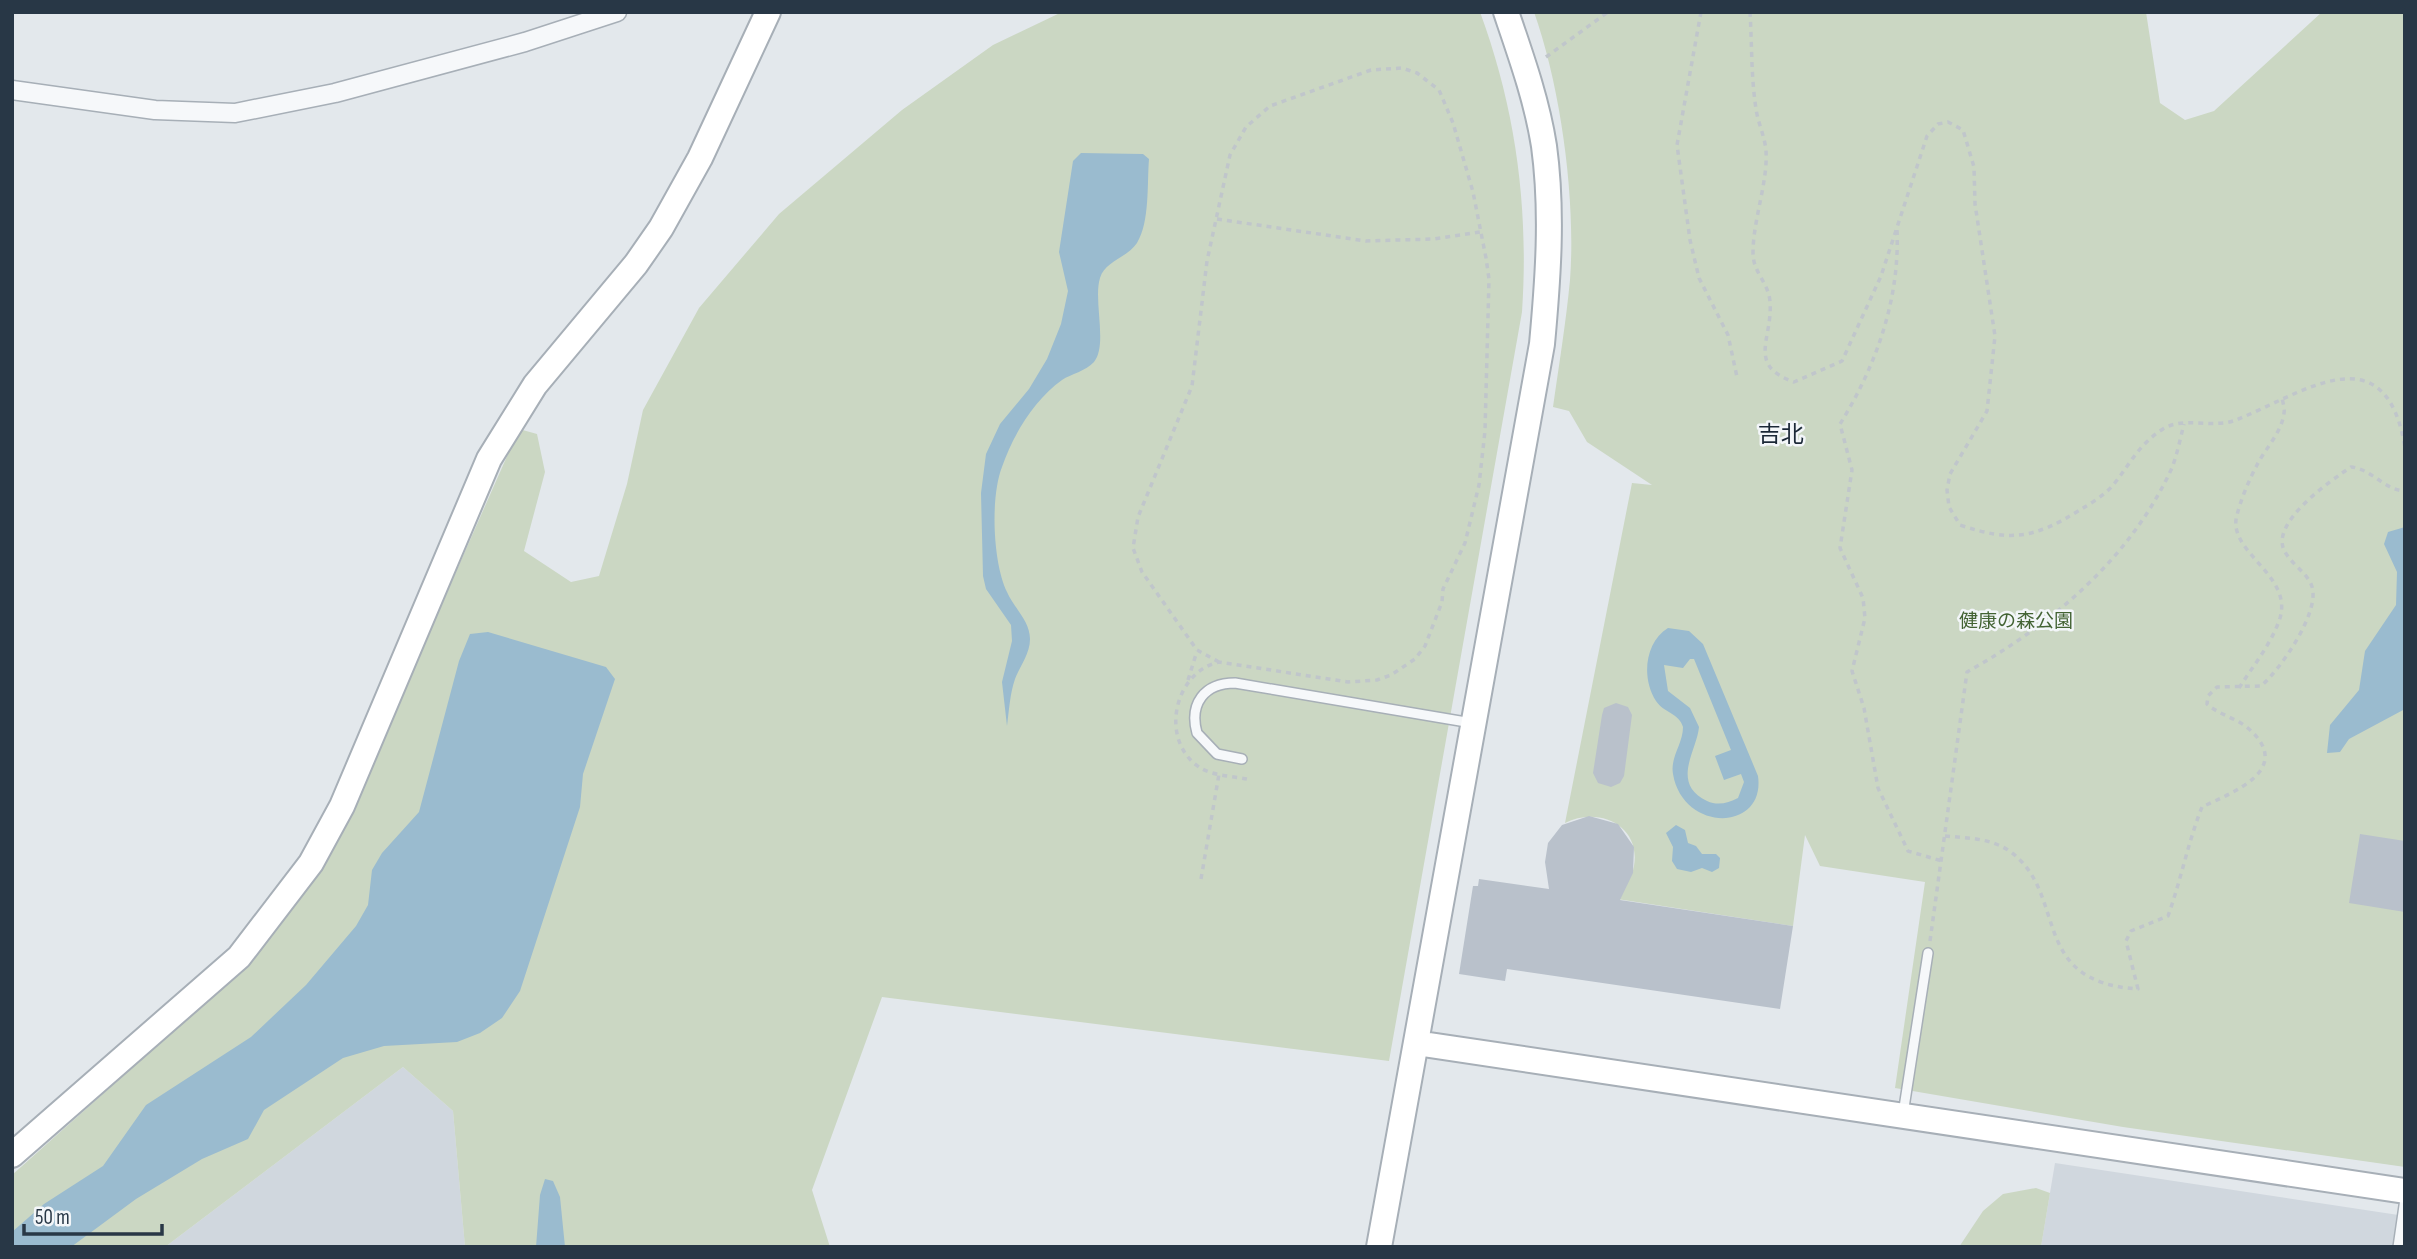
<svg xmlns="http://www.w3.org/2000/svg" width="2417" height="1259" viewBox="0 0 2417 1259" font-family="'Sofia Sans Condensed','Noto Sans JP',sans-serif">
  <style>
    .built { fill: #d0d7de }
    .green { fill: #cbd7c3 }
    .water { fill: #9abbcf; fill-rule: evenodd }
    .building { fill: #b9c1cb }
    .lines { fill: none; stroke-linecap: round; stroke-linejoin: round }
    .lane-casing { stroke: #a7afb7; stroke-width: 12 }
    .street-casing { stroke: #a7afb7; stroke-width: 21 }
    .secondary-casing { stroke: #a7afb7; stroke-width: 28 }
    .path { stroke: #c0c6cb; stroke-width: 3.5; stroke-dasharray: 5 5; stroke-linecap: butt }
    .lane { stroke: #f6f8fa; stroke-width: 9 }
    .street { stroke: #f6f8fa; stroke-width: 18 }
    .secondary { stroke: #fff; stroke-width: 24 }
    .labels { text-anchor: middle; stroke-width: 5; stroke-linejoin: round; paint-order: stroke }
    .park-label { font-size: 19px; fill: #436334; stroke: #f3f6f9 }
    .quarter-label { font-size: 23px; fill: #1b2837; stroke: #f3f6f9 }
  </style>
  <rect width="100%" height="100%" fill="#e3e8ec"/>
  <path class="built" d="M403 1067 453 1111 465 1247H165Z
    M2055 1163 2405 1216V1247H2041Z"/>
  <path class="green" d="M1062 12H1480C1516 110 1529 208 1522 312L1389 1061 882 997 812 1190 830 1247H465L453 1111 403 1067 165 1247H12V1175L244 968 351 810 519 429 537 434 545 472 524 551 571 582 599 576 627 484 643 410 699 308 779 214 902 110 993 45Z
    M1534 12H2146L2160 103 2185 120 2214 111 2322 12H2405V1167L2123 1127 1895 1088 1925 882 1820 866 1805 835 1793 926 1617 899C1623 889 1632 878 1634 866 1641 825 1598 806 1565 823L1632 483 1652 485 1587 442 1569 411 1553 407C1559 365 1566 322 1570 280 1576 200 1561 88 1534 12Z
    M2036 1188 2050 1193 2041 1247H1959L1983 1211 2003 1194Z"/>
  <path class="water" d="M1081 153 1143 154 1149 159C1147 183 1150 222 1137 243 1127 258 1105 261 1100 278 1093 300 1108 345 1094 362 1086 371 1071 374 1062 380 1034 400 1013 435 1002 467 990 498 993 563 1007 592 1014 608 1030 621 1030 639 1030 654 1020 666 1015 679 1010 693 1009 711 1007 726L1002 682 1012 641 1011 625 986 589 983 576 981 493 986 454 1000 424 1029 389 1047 359 1061 324 1068 291 1059 252 1073 161Z
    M2405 527V709L2349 739 2340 752 2327 753 2330 725 2359 690 2365 651 2396 605 2397 572 2384 544 2388 532Z
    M1668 628 1689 631 1703 644 1758 776C1766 832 1683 833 1673 774 1670 757 1683 744 1683 727 1679 713 1664 713 1656 701 1641 678 1645 642 1668 628ZM1690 659H1694L1731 750 1715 756 1724 780 1741 774 1744 782 1738 798C1728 803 1718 806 1707 801 1670 783 1697 751 1699 727L1690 708 1668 691 1664 665 1683 668Z
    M488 632 606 667 615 679 583 774 580 807 520 991 502 1018 480 1033 457 1042 384 1046 343 1058 264 1110 248 1139 202 1159 136 1199 71 1247H12V1232L44 1204 103 1166 146 1105 251 1037 306 985 356 926 368 905 372 870 382 853 419 812 459 661 470 634Z
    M1676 825 1685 830 1688 843 1696 846 1702 854H1716L1720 858 1719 868 1712 872 1702 868 1691 872 1677 869 1672 861 1673 847 1666 833Z
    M545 1179 553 1181 560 1197 565 1247H536L540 1195Z"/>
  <path class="building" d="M1616 703 1628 707 1632 715 1624 776 1620 783 1611 787 1598 783 1593 773 1602 715 1604 708Z
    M1589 816 1618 824 1634 847 1633 873 1620 900 1793 926 1780 1009 1507 969 1505 981 1459 974 1473 886H1478L1479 879 1549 889 1545 862 1548 843 1562 825Z
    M2360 834 2405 841V912L2349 903Z"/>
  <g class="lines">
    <defs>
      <path id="lane" d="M1242 759 1217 754 1197 733C1189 704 1204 683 1235 683L1472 723
        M1903 1114 1928 953
        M2398 1247 2405 1199"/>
      <path id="street" d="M12 90 155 110 235 113 335 93 525 42 617 12"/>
      <path id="secondary" d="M1416 1043 2405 1191
        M12 1155 239 957 311 863 342 806 489 459 535 385 636 264 661 228 700 158 768 12
        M1379 1247 1542 344C1548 279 1553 212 1544 146 1537 101 1521 56 1506 12"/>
    </defs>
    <use href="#lane" class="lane-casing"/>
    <use href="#street" class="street-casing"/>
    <use href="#secondary" class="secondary-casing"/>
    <path class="path" d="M1701 12 1677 145 1690 240 1699 278 1728 335 1737 377
      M1750 12C1752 44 1751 77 1756 109 1758 123 1765 137 1766 151 1768 182 1753 220 1753 253 1753 273 1769 283 1770 302 1773 339 1746 365 1794 382L1842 361 1881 276 1927 136 1938 124 1948 122 1963 130 1974 167 1975 204 1995 336 1987 411 1950 474 1947 490 1949 507 1960 525C2011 542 2033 539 2080 510 2091 503 2105 495 2114 484 2130 464 2139 444 2163 429 2183 416 2213 429 2236 420 2302 394 2386 329 2405 448
      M1546 57 1608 12
      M1217 219 1366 241 1433 239 1480 232
      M1897 230C1900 299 1876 366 1840 424L1852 470 1840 548 1863 598 1865 618 1852 671 1864 708 1878 788 1908 851 1942 861
      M1219 662 1197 650 1142 572 1133 548 1138 517 1192 386 1207 261 1230 155 1246 127 1270 106 1371 70 1402 68 1417 73 1439 90 1453 123 1473 192 1486 258 1489 279 1485 431 1479 485 1465 543 1443 589 1442 602 1425 646 1415 659 1391 675 1377 680 1348 682 1219 662C1174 672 1159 740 1199 767 1212 776 1232 776 1247 779
      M1188 680 1197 651
      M2239 688C2253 666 2272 643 2280 618 2293 574 2226 552 2237 515 2241 499 2249 480 2257 465 2265 449 2282 432 2284 413 2285 409 2283 403 2282 398
      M1945 836C1967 838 1989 838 2008 850 2070 892 2026 982 2138 989L2126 941 2131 931 2168 916C2181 880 2188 842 2202 807 2231 793 2295 770 2249 729 2237 718 2219 715 2207 704L2208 696 2217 687 2261 686C2280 670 2323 609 2311 584 2305 571 2290 563 2284 550 2271 522 2330 481 2351 467 2372 469 2384 490 2405 491
      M1201 879 1219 774
      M1930 941 1967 672C2051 625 2129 560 2171 470 2177 456 2180 439 2184 424"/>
    <use href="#lane" class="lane"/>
    <use href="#street" class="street"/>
    <use href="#secondary" class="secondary"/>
  </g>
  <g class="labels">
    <g class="park-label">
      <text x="2016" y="627">健康の森公園</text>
    </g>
    <g class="quarter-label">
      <text x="1781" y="442">吉北</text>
    </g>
  </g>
  <rect width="2417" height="1259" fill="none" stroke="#283746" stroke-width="28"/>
  <path d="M24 1224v10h138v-10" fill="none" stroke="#283746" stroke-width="3.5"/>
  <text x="35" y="1224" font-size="21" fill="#283746" stroke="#f3f6f9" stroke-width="5" paint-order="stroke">50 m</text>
</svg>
